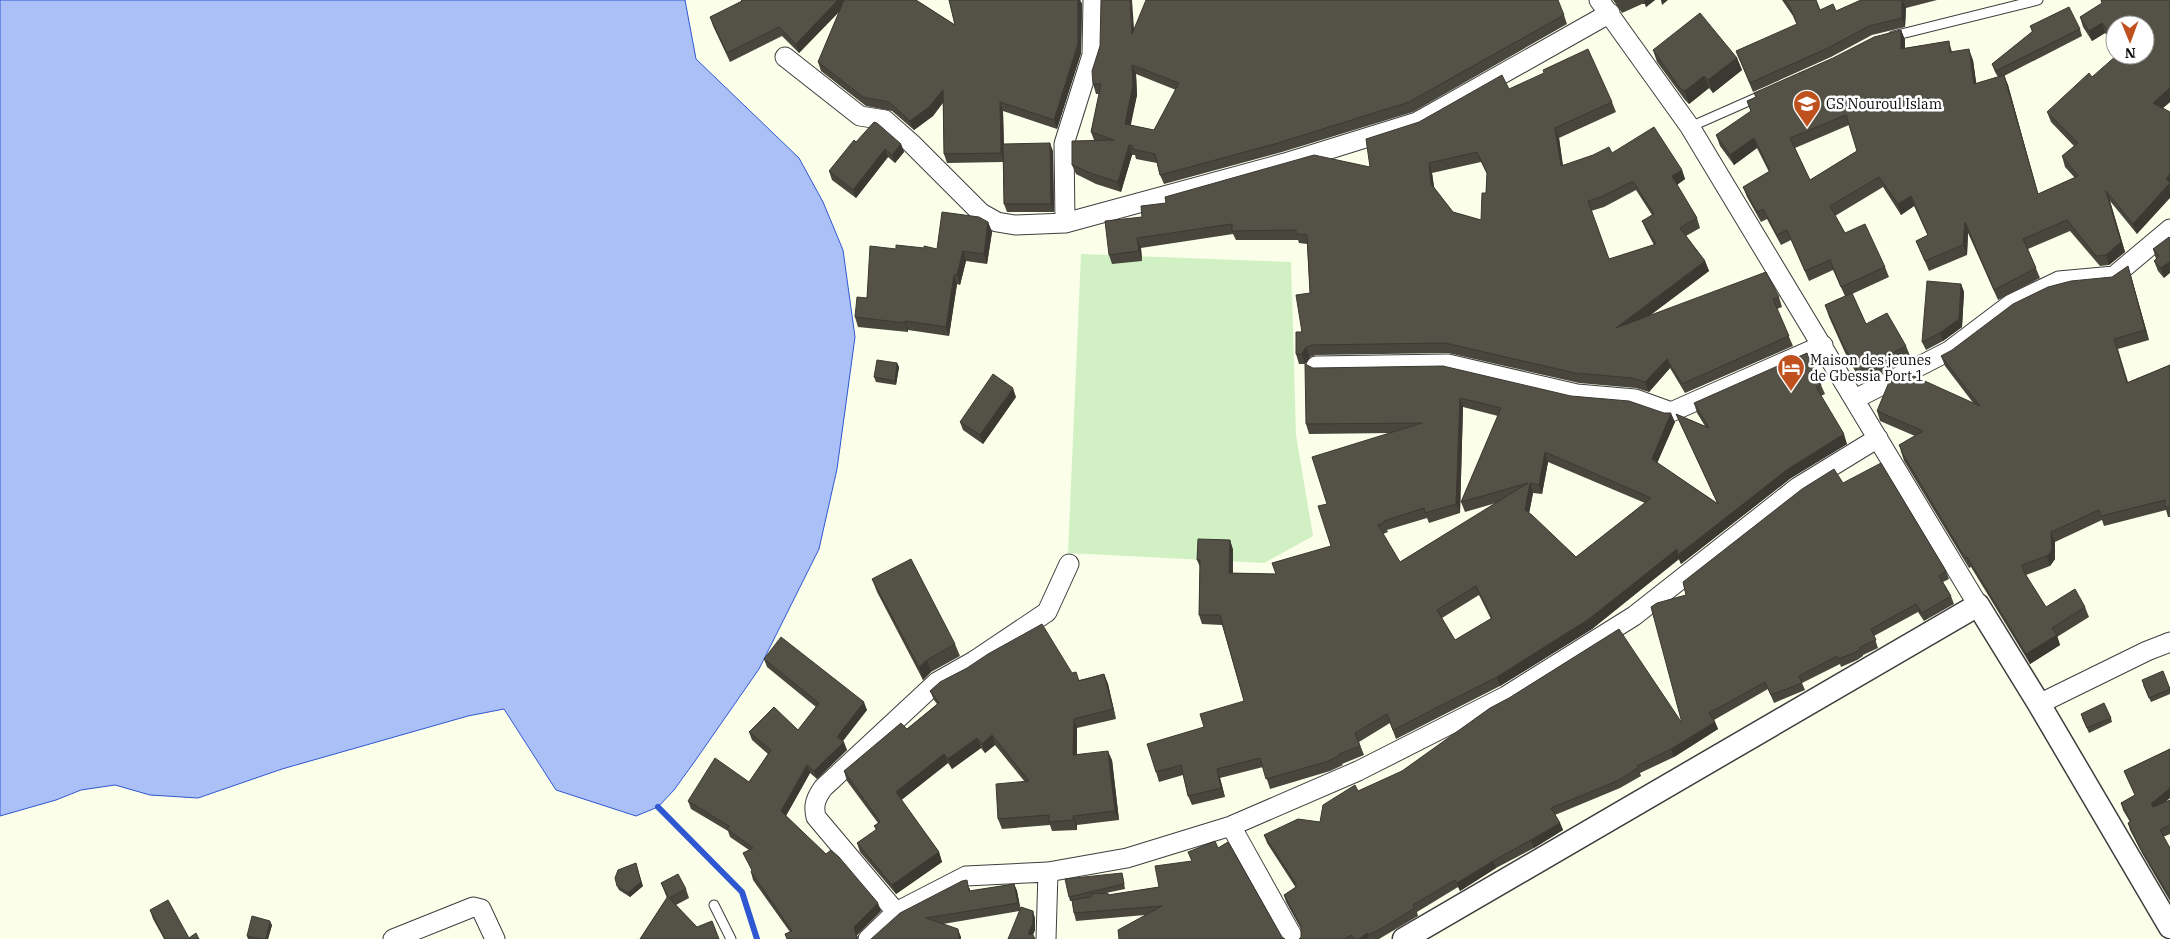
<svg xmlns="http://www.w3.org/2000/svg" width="2170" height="939" viewBox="0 0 2170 939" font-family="'IBM Plex Serif',serif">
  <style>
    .pitch { fill: #d1f1c4 }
    .water { fill: #acc0f8; stroke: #3057d2 }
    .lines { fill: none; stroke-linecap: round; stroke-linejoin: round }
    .stream { stroke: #3057d2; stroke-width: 6 }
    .service-casing { stroke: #3e3e3e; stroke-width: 11 }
    .minor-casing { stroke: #3e3e3e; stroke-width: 21 }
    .tertiary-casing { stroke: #3e3e3e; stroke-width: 25 }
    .service { stroke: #fff; stroke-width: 9 }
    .minor { stroke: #fff; stroke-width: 19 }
    .tertiary { stroke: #fff; stroke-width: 22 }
    .wall { fill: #48463d; fill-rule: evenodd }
    .shaded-wall { fill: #3b3932 }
    .building { fill: #545147; stroke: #3b3932; fill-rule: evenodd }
    .labels { text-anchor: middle; stroke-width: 5; stroke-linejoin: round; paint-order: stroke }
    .poi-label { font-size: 14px; fill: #0b0b0b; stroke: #fff; text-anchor: start }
  </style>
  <rect width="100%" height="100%" fill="#fbffe9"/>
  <path class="pitch" d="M1081 254 1291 262 1296 435 1313 536 1264 563 1068 553Z"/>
  <path class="water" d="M0 0H685L696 59 799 158 823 202 843 250 855 337 837 469 819 549 759 669 695 761 674 790 658 807 636 816 556 790 504 709 468 716 282 769 198 798 150 795 115 785 81 790 56 800 0 816Z"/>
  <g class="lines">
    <path class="stream" d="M658 807 742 892 757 939"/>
    <defs>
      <path id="service" d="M1893 36 2038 0
        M1690 127 1758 97
        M714 905 731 939"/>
      <path id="minor" d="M1093 0 1092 55 1064 144 1065 223 1285 163 1417 122 1610 13
        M1599 0 1690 127 1978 605
        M785 57 860 116 885 120 911 143 981 213 997 222 1015 225 1065 223
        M1316 366 1448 364 1577 394 1635 399 1671 412 1823 345
        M1855 399 1949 351 2011 304 2059 281 2114 276 2170 229
        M2039 704 2147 651 2170 642
        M1231 826 1294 939
        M896 912 816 817C813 805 816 798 823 788L937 682 974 661 1047 612 1069 564
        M393 939 473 907 481 909 495 939
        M868 939 896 912 966 876 1048 872 1127 858 1231 826 1358 771 1506 696 1634 616 1798 487 1878 438
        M1046 939 1048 872"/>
      <path id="tertiary" d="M1404 939 1978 605 2039 704 2170 927"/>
    </defs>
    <use href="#service" class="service-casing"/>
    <use href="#minor" class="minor-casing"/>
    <use href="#tertiary" class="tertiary-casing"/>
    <use href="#service" class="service"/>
    <use href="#minor" class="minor"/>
    <use href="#tertiary" class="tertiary"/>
  </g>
  <path class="wall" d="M741 0H916L955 25 949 0H1080L1082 4 1081 53 1057 129 1003 111 1004 144 1053 151 1054 212H1007L1004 204 1003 162 947 163 944 154 943 102 933 116 914 130 892 111 866 106 821 71 818 62 840 11 799 53 782 36 730 62 713 26 710 17 741 2Z
    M1613 0H1655L1646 7 1645 4H1642L1622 13Z
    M1782 0H1816L1820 10 1836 11 1861 0H1937L1906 8 1905 27 1872 35 1831 57 1753 92 1736 51 1797 25 1793 16Z
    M2170 0V102L2163 108 2137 234 2110 201 2125 252 2109 265 2100 266 2070 231 2028 249 2040 278 1998 300 1968 233 1967 255 1929 271 1916 241 1928 236 1914 206 1901 215 1883 187 1835 216 1845 233 1885 267 1889 277 1852 294 1866 324 1906 346 1911 358 1862 383 1847 357 1829 317 1825 305 1845 296 1833 270 1809 281 1791 240 1781 245 1767 219 1761 222 1747 197 1743 187 1769 172 1757 148 1734 165 1720 146 1716 135 1751 112 1747 101 1901 30 1905 40V48L1949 41 1952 52 1973 60 1976 84 1998 77 1995 72 1992 64 2032 32 2030 26 2080 29 2082 36 2004 76 2008 85 2038 194 2075 178 2065 167 2062 156 2074 146 2051 122 2047 112 2092 77 2145 55 2115 25V46L2105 33 2092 41 2083 27 2080 17ZM1849 125 1857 151 1810 180 1795 148Z
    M1564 15 1567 24 1413 112 1282 152 1164 184 1160 175 1157 163 1136 159 1135 155H1132L1121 192 1096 184 1076 174 1072 165 1094 140 1091 132 1099 94H1096L1093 84 1100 46 1134 28ZM1136 74 1176 90 1154 130 1130 125 1137 95Z
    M1653 50 1737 58 1742 70 1713 93 1709 88 1689 104 1685 100 1657 62Z
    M1509 89 1612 102 1616 112 1559 138 1563 165 1612 153 1682 170 1685 179 1677 185 1697 218 1700 228 1686 236 1705 261 1709 271 1649 316 1779 297 1782 307 1777 309 1793 346 1685 393 1670 368 1649 392 1636 388 1579 383 1448 353 1316 355 1310 357 1305 364H1299L1296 354 1310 293 1307 244 1299 243 1298 240H1236L1233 234 1141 248 1142 261 1112 264 1109 255 1142 217 1166 203 1370 167 1419 122ZM1481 162 1487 174 1486 193 1481 220 1453 212 1434 187 1432 173ZM1636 190 1652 215 1642 221 1646 230 1654 245 1609 259 1591 211 1604 207Z
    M856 142 901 144 904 152 895 163 888 157 856 198 832 180 829 171Z
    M988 222 992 232 987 264 966 261 960 285 957 284 949 336 908 330V332L858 327 855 317 896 249H937Z
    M2170 238 2164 278 2158 271 2154 261 2156 259 2153 249Z
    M2131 276 2149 340 2118 349 2128 382 2170 365V517H2168L2166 510 2104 526 2102 520 2055 542V559L2050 566 2026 575 2046 607H2085L2089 617 2057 637 2060 645 2030 664 1971 567 1969 568 1904 461 1899 445 1915 436 1880 421 1877 411 1974 404 1945 366 1941 356Z
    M1961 284 1964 292 1962 327 1943 341 1926 350 1922 342Z
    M897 363 899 367 896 385 876 382 874 377Z
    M1313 368 1675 422 1657 463 1717 503 1680 423 1676 414 1705 426 1697 413 1694 403 1821 385 1825 394 1821 396 1847 444 1791 478 1681 564 1679 559 1592 629 1500 686 1396 739 1390 723 1359 742 1364 755 1342 764 1343 765 1330 771 1270 789 1263 767 1220 778 1225 797 1192 805 1188 796 1183 775 1159 782 1156 772 1204 727 1244 701 1222 625 1202 624 1199 615 1200 567 1197 560 1230 540 1233 550V573L1276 574 1331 546 1327 504 1391 433 1309 434 1306 424ZM1463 407 1498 416 1461 502 1465 512 1496 503 1400 562 1383 534 1388 532 1387 530 1427 518 1429 523 1460 513ZM1548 462 1645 503 1576 557 1529 513 1533 493 1542 494ZM1479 595 1491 619 1455 640 1442 618Z
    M1016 397 983 444 963 430 960 422Z
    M1843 483 1946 571 1949 579 1943 582 1951 596 1954 604 1924 621 1918 612 1874 636 1878 648 1863 655V656L1857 660 1841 667 1840 664 1802 683 1805 690 1774 703 1768 689 1714 720 1718 729 1674 757 1640 773 1641 776 1620 788 1555 815 1560 823 1563 830 1534 848 1496 868 1460 891 1458 887 1417 912 1418 916 1379 939H1299L1301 937V929L1286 902 1284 895 1296 888 1267 843 1264 835 1320 822 1358 791 1682 723 1686 595Z
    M872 579 955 644 960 656 931 672 923 680 877 592Z
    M764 659 867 710 842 741 847 750 817 779 810 773 786 816 881 911 857 935 858 939H787L785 934 790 932 753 880 751 872 752 871 743 853 749 850 730 837 728 831 691 809 688 801 749 782 768 754 752 740 749 732 798 730 816 707 767 667Z
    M1072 673 1079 680 1104 674 1108 684 1116 719 1077 728V754L1112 760 1119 820 1077 825V830L1052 831 1050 825 1002 829 998 819 1025 782 995 745 985 753 981 748 952 769 948 763 901 800 939 852 942 862 896 894 860 852 857 843 876 830 874 826 878 823 847 781 844 771 907 729 937 704 934 700 930 691Z
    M2143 685 2170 687V694L2151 702Z
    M2082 718H2111L2112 722 2089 733Z
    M2170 749V798L2164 803 2170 800V834L2163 837 2170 848V901L2143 855 2130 830 2128 823 2130 822 2123 810 2121 803 2135 795 2124 771Z
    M1218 848 1282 937 1145 915 1076 921 1074 913 1072 901H1070L1069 897 1123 877 1125 889 1106 893 1108 895 1159 887 1192 861 1188 852Z
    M661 883 686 889 689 898 676 905 697 927 640 939 667 898Z
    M1014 884 1017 891 1020 908 1035 918V930L1033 935 1019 911 943 924 961 937 871 939 970 888V891Z
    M617 886H643L630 897 619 890Z
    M150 910 189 938 199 939H164L153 919Z
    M272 925 268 939H248L247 936Z"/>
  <path class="shaded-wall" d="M838 0H850L799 53 796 44Z
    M1078 0H1080L1082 4 1081 53 1057 129 1054 120Z
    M1130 0H1132L1135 43 1132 34Z
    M1644 0H1655L1646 7Z
    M1661 0H1668L1662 5Z
    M1902 0 1906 8 1905 27 1902 18Z
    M2102 23 2105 33 2092 41 2089 31Z
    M1901 30 1905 40V59L1901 49Z
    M1969 49 1973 60 1978 95 1974 84Z
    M1737 58 1742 70 1713 93 1708 80Z
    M1132 65 1136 74 1137 95 1129 134 1125 124Z
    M2004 75 2008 85 2041 205 2038 194Z
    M1704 76 1709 88 1689 104 1685 91Z
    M2170 88V102L2157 113 2153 103Z
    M943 90 946 99 933 116 914 130 910 121Z
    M1000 102 1003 111 1004 162 1001 153Z
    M1555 128 1559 138 1564 175 1561 166Z
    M1754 138 1757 148 1734 165 1730 155Z
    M1050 143 1053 151 1054 212 1051 204Z
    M901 144 904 152 895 163 892 155Z
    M1129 145 1132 155 1121 192 1118 182Z
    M885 149 888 157 856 198 853 190Z
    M1429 163 1432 173 1435 193 1431 184Z
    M1682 170 1685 179 1675 186 1672 176Z
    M2170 173V198L2137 234 2133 224 2166 179Z
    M2106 191 2110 201 2125 252 2109 265 2106 255Z
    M1911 196 1914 206 1901 215 1898 204Z
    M988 222 992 232 987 264 984 254Z
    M1965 222 1968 233 1967 255 1963 245Z
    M1137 238 1141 248 1142 261 1139 251Z
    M963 251 966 261 960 285 957 275Z
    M1705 261 1709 271 1620 338 1616 328Z
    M2170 261V273L2164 278 2161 268Z
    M2128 266 2131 276 2149 340 2145 330Z
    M954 275 957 284 949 336 946 327Z
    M1961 284 1964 292 1962 327 1943 341 1940 333Z
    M905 321 908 330V332L905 323Z
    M1306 347 1310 357 1305 364 1302 354Z
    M1667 359 1670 368 1649 392 1645 382Z
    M897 363 899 367 896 385 895 381Z
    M1013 388 1016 397 983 444 980 435Z
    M1460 398 1463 407 1460 513 1456 504Z
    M1671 413 1675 422 1655 468 1652 459Z
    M1844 434 1847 444 1791 478 1681 564 1679 559 1592 629 1500 686 1497 677 1788 469Z
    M1545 452 1548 462 1542 494 1539 485Z
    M1530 483 1533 493 1528 519 1525 510Z
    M2051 532 2055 542V559L2050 566 2047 556Z
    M1230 540 1233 550 1232 583 1229 573Z
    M2057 635 2060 645 2030 664 2026 654Z
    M927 660 931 672 923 680 919 667Z
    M1104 674 1108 684 1116 719 1113 709Z
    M864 702 867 710 840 745 837 737Z
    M1074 719 1077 728 1076 764 1073 755Z
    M1715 722 1718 729 1674 757 1671 749Z
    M992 735 995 745 985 753 982 744Z
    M977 738 981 748 952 769 948 759Z
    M844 742 847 750 817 779 814 771Z
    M1108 751 1112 760 1119 820 1115 811Z
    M944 754 948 763 899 802 896 792Z
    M807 765 810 773 784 819 781 811Z
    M1217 769 1220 778 1225 797 1221 788Z
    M2170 788V798L2153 811 2151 804Z
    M1073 816 1077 825V830L1074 820Z
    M1560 823 1563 830 1534 848 1531 840Z
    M939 852 942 862 896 894 892 885Z
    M1493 861 1496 868 1460 891 1457 883Z
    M637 867 643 886 630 897 628 893Z
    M1014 884 1017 891 1021 911 1018 903Z
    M878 903 881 911 857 935 858 939H857L854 927Z
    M1033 911 1035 918V930L1031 939 1028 934Z
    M270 921 272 925 268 939H266Z
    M958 929 961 937V939H959Z
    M1367 933 1369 939H1359Z"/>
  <path class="building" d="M741 0H838L796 44 779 27 727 53 710 17 742 1Z
    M844 0H916L955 25 949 0H1078V44L1054 120 1000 102 1001 153 944 154 943 90 929 107 910 121 889 102 863 97 818 62Z
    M1101 0H1130L1132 34 1146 0H1558L1564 15 1409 102 1278 143 1160 175 1155 154 1132 149 1133 146 1129 145 1118 182 1093 174 1072 165V141L1114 140 1091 132 1101 84H1093L1092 71 1100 46ZM1132 65 1179 83 1154 130 1125 124 1133 85Z
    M1785 0H1816L1820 10 1833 4 1836 11 1861 0H1902V18L1869 26 1828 48 1750 83 1736 51 1797 24 1790 7Z
    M2101 0H2170V88L2153 103 2170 112V173L2166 179 2170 183 2133 224 2106 191 2121 242 2106 255 2096 256 2067 220 2023 239 2036 268 1994 290 1965 222 1963 245 1925 261 1916 241 1928 235 1911 196 1898 204 1879 177 1830 206 1845 233 1865 224 1885 267 1841 287 1830 260 1805 271 1787 230 1777 235 1763 209 1757 212 1743 187 1770 171 1754 138 1730 155 1716 135 1751 111 1747 101 1756 97 1754 93 1833 58 1874 37 1901 30V49L1949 41 1950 52 1969 49 1974 84 2004 75 2038 194 2078 176 2062 156 2078 143 2047 112 2089 73 2092 77 2117 55H2145V25H2115V40L2102 23 2089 31 2080 17 2102 3ZM1846 115 1857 151 1810 180 1790 138Z
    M2069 7 2080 29 1996 71 1992 64 2033 31 2030 26Z
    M1700 13 1737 58 1708 80 1704 76 1685 91 1680 88 1653 50Z
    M1588 49 1612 102 1555 128 1561 166 1593 155 1609 147 1612 153 1654 127 1682 170 1672 176 1697 218 1680 228 1705 261 1616 328 1766 272 1779 297 1773 299 1789 336 1682 384 1667 359 1645 382 1632 378 1575 373 1445 343 1312 345 1306 347 1302 354H1296V332H1302L1296 295 1310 293 1307 235 1296 234V230L1232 231V224L1137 238 1139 251 1109 255 1105 221 1142 217 1141 206 1166 203 1165 197 1314 155 1370 167 1366 139 1419 122 1502 75 1509 89 1544 73 1543 70ZM1477 152 1487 173 1486 193H1482L1481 220 1453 212 1431 184 1429 163ZM1633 181 1654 214 1642 221 1656 244 1609 259 1588 201 1601 197Z
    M874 122 877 123 901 144 892 155 885 149 853 190 829 171 854 140 856 142Z
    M1050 143 1051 204H1004L1003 144Z
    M942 212 979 217 988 222 984 254 963 251 957 275H954L946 327 905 321V323L855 317 857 297 867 298 870 246 896 249V245L924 248V246L937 249Z
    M2169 237 2170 238V261L2161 268 2154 261 2159 256 2153 249Z
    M2128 266 2145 330 2114 339 2127 383 2170 365V507H2165V500L2101 516 2099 510 2051 532 2052 549 2050 553 2047 556 2022 565 2024 572 2046 607 2075 589 2085 607 2052 628 2057 635 2026 654 1967 557 1965 558 1901 451 1902 450 1899 445 1923 431 1877 411 1889 382 1907 373 1980 406 1941 356 1952 350 2013 304 2048 287 2071 281 2112 277Z
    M1927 281 1961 284 1959 319 1940 333 1922 342Z
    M1852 293 1866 324 1887 313 1906 346 1858 371 1843 345 1825 305Z
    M1807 353 1821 385 1816 387 1844 434 1788 469 1678 555 1677 549 1589 619 1497 677 1393 730 1387 714 1355 733 1360 746 1339 754V756L1326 762 1266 779 1260 758 1217 769 1221 788 1188 796 1181 765 1156 772 1147 744 1204 727 1200 714 1244 701 1220 615H1199L1200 560H1197L1198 539 1230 540 1229 573 1276 574 1272 563 1331 546 1318 506 1327 504 1312 457 1422 423 1306 424 1305 364 1313 368 1443 366 1571 396 1629 401 1664 413H1671L1652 459 1718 504 1676 414 1709 428 1694 403ZM1460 398 1501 408 1461 502 1528 483 1400 562 1378 525 1384 523V521L1424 508 1425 513 1456 504ZM1545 452 1651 498 1576 557 1532 515 1525 510 1530 483 1539 485ZM1476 586 1492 618 1455 640 1437 610Z
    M877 360 897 363 895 381 874 377Z
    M993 374 1013 388 980 435 960 422Z
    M1881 463 1946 571 1939 576 1951 596 1922 613 1916 604 1871 629 1876 640 1860 647 1861 649 1854 653 1838 659 1837 656 1799 676 1802 683 1771 695 1765 682 1709 713 1715 722 1671 749 1637 766 1638 768 1617 781 1551 808 1560 823 1531 840 1493 861 1457 883 1455 880 1413 905 1415 908 1377 931 1368 935 1367 933 1359 939H1354L1351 935 1345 939H1299L1301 937V926L1284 895 1296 887V884L1264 835 1298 819 1320 822 1323 805 1355 785 1358 791 1402 771 1490 708 1509 698 1619 629 1682 723 1651 607 1657 603 1686 595 1683 582 1802 489 1834 469 1843 483Z
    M911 559 955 644 927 660 919 667 872 579Z
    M1042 624 1072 673 1076 672 1079 681 1104 674 1113 709 1074 719 1073 755 1108 751 1115 811 1073 816 1074 820 1049 822V815L998 819 996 784 1029 781 992 735 982 744 977 738 948 759 944 754 896 792 939 852 892 885 857 843 877 829 874 826 880 822 844 771 901 723 907 729 939 703 930 691 940 682 967 668 988 654Z
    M781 637 864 702 837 737 844 742 814 771 807 765 781 811 826 854 831 850 839 857 878 903 854 927 857 938 858 939H787L785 934 792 931 751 872 752 870 743 853 753 848 727 829 729 826 688 801 715 758 749 782 771 750 749 732 774 707 798 730 819 703 764 659Z
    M2163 671 2170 689 2149 698 2142 680Z
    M2104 703 2111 718 2087 728 2081 714Z
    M2170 749V788L2151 804 2153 807 2170 800V825L2160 830 2170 848V893L2168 894 2140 848 2128 823 2131 821 2121 803 2135 795 2124 771Z
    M1215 841 1218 848 1228 842 1282 937 1285 939H1119L1118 930 1162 906 1074 913 1072 900 1091 897V894L1108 893V895L1159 887 1155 866 1192 861 1188 852Z
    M636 863 641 882 628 893 617 886 615 878 618 870Z
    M1122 873 1124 884 1069 897 1065 879Z
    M678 874 686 889 669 898 697 927 712 921 719 939H640L668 896 661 883Z
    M967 880 969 891 1014 884 1018 903 926 918 958 929 959 939H871L900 913 962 881Z
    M168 900 189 938 196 933 199 939H165L150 910Z
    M1021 907 1033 911V923L1028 934 1033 935 1035 939H1008Z
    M252 916 270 921 266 939H261L247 936Z"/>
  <defs>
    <symbol id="school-pin" viewBox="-11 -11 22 30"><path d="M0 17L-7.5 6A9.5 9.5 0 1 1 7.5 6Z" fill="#bf511f" stroke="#fff"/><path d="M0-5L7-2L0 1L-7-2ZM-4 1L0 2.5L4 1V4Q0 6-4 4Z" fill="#fff"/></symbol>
    <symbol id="hotel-pin" viewBox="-11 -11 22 30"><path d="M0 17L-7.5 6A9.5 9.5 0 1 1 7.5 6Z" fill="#bf511f" stroke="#fff"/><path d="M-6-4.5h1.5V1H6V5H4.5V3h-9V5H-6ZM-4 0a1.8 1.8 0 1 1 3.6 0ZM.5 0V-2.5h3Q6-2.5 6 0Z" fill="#fff"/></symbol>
  </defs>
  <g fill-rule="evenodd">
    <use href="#school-pin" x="1791" y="88" width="32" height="43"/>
    <use href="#hotel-pin" x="1775" y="352" width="32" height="43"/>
  </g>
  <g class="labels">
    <g class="poi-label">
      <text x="1826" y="109">GS Nouroul Islam</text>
      <text x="1810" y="365">Maison des jeunes<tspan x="1810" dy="16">de Gbessia Port 1</tspan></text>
    </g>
  </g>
  <g transform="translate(2130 40) rotate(179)"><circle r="24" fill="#ffffff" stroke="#9d9d9d"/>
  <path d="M0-4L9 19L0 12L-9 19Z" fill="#bf511f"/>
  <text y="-8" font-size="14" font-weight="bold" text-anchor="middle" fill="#0b0b0b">N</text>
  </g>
</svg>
